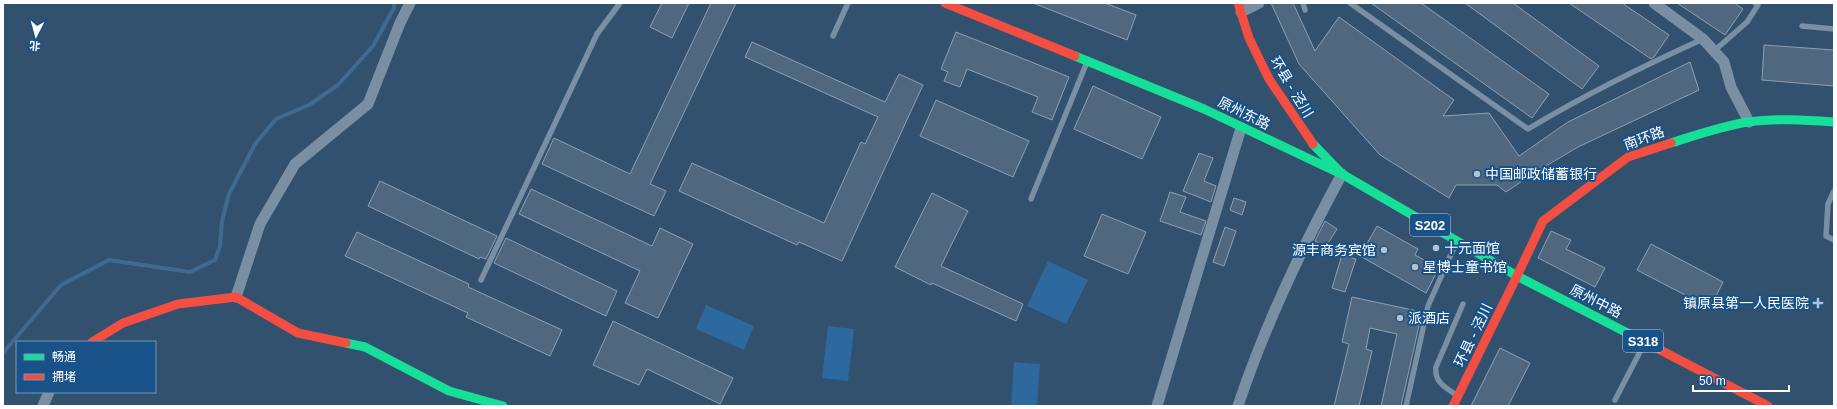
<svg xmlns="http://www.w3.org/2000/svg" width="1837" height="409" viewBox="0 0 1837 409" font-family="Arial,'Noto Sans SC',sans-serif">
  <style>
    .green { fill: #2d689f }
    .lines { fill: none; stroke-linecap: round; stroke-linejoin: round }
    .stream { stroke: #416a90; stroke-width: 4 }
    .building { fill: #4f6880; stroke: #8da0b2 }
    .lane { stroke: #798fa4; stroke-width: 5.5 }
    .street { stroke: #798fa4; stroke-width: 11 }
    .fast { stroke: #16e098; stroke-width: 9 }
    .jam { stroke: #f24e42; stroke-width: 9 }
    .poi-dot { fill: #b7c2cd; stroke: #195288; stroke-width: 1.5 }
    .labels { text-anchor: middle; stroke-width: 4; stroke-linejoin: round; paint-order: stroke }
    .shield { fill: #195288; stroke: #bacbdb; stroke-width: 1 }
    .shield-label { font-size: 13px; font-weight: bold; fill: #fff }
    .street-label { font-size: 14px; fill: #fff; stroke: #195288 }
    .poi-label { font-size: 14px; fill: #fff; stroke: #195288; text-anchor: start }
  </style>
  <rect width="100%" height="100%" fill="#32516f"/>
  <path class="green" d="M1048 261 1088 280 1066 324 1027 306Z
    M706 305 754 326 744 350 696 329Z
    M828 326 854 329 848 381 822 378Z
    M1014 362 1040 364 1037 406H1011Z"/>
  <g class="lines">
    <path class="stream" d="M3 353 61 285 109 260 190 272 215 260 220 246 222 221 229 194 255 144 276 119 309 105 338 85 373 46 394 8V3"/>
  </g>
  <path class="building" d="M662 3H689L672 38 650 27Z
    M711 3H736L650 184 666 191 654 216 542 164 554 138 630 174Z
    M1033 3H1105L1136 15 1127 40Z
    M1271 3H1293L1315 51 1339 17 1454 100 1443 116 1489 113 1519 156 1568 122 1690 62 1699 90 1578 147 1534 173 1506 192 1497 185H1456L1449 198 1380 155 1299 64Z
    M1371 3H1421L1549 94 1532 118Z
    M1465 3H1513L1599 66 1582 89Z
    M1569 3H1622L1669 35 1654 57 1651 59Z
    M1677 3H1734L1743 9 1725 35Z
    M956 32 1069 77 1052 120 1032 112 1038 97 967 69 960 87 944 81 948 72 941 69Z
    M752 42 885 102 899 74 923 85 842 261 799 242 797 245 679 191 692 163 824 223 861 142 865 144 878 117 745 57Z
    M1764 45 1834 50V86L1762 80Z
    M1093 86 1161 117 1142 159 1074 129Z
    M936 100 1029 141 1013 177 920 136Z
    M1199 153 1213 158 1204 181 1216 186 1211 202 1183 191Z
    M380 181 497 236 486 259 480 257 479 259 368 206Z
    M531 189 652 246 660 228 693 244 658 318 625 303 640 271 519 214Z
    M1170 192 1186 197 1180 212 1206 221 1201 235 1160 221Z
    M932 193 968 211 941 266 1023 304 1016 321 932 283 931 285 895 267Z
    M1234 198 1246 202 1242 215 1230 210Z
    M1102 214 1146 232 1128 274 1084 256Z
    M1325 221 1337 229 1325 248 1315 241Z
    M1377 226 1418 249 1415 255 1439 268 1426 293 1360 256Z
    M1225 227 1236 231 1224 266 1213 262Z
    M1551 231 1571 240 1566 249 1605 268 1595 287 1538 258Z
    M357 232 469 284 468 287 562 330 550 356 466 317 468 313 345 256Z
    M506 238 617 291 606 316 494 263Z
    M1651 244 1723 282 1710 308 1637 270Z
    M1342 255 1356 259 1345 292 1332 288Z
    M1352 297 1422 312 1401 406H1381L1397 334 1370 328 1366 349 1372 351 1359 406H1334L1349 344 1342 342Z
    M613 321 733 378 720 404 647 369 639 385 593 365Z
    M1500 348 1530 363 1508 406H1471Z"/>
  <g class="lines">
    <path class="lane" d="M1303 3 1305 10
      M1350 3 1528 129C1586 94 1641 67 1703 39
      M1802 26 1834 29
      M833 36 848 3
      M1714 51 1747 22 1758 5 1755 3
      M1834 191 1828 204 1826 236 1834 240
      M1031 199 1087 62
      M481 280 597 34 620 3
      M1456 395C1445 387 1434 382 1436 367L1463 304
      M1615 400 1644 344
      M1406 406 1428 306 1456 243"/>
    <path class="street" d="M1654 3 1703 39 1724 62 1731 87 1749 122
      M1241 12 1259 3
      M236 297 260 224 295 164 368 104 400 23 410 3
      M43 406 49 392
      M1157 406 1241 128
      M1238 406C1265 325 1301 249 1342 174"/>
    <path class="fast" d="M1075 56 1204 109 1339 173
      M1671 143C1696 135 1722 126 1748 122 1776 118 1806 120 1834 122
      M1313 144 1342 174 1517 276 1641 340
      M346 343 365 347 449 391 503 406"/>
    <path class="jam" d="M945 3 1075 56
      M1238 3 1249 38 1269 79 1313 144
      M1517 276 1543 221 1628 157 1671 143
      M1641 340 1768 406
      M92 342 123 323 178 304 236 297 298 333 346 343
      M1453 406 1517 276"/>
  </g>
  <g class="poi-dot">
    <circle cx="1477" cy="174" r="4"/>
    <circle cx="1436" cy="248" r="4"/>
    <circle cx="1384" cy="250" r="4"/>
    <circle cx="1415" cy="267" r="4"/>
    <path d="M1816 297h4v4h4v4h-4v4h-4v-4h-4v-4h4z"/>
    <circle cx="1400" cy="318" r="4"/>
  </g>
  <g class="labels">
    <g class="shield">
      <rect x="1410" y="214" width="40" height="22" rx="3"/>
      <rect x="1623" y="330" width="40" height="22" rx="3"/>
    </g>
    <g class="shield-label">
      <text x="1430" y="230">S202</text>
      <text x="1643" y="346">S318</text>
    </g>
    <g class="street-label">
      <text transform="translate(1292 87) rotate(59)" y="5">环县 - 泾川</text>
      <text transform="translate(1244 113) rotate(26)" y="5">原州东路</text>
      <text transform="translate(1644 138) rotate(-20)" y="5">南环路</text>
      <text transform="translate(1596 301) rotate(27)" y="5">原州中路</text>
      <text transform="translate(1473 335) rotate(-64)" y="5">环县 - 泾川</text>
    </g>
    <g class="poi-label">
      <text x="1485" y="179">中国邮政储蓄银行</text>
      <text x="1444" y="253">十元面馆</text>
      <text x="1376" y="255" text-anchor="end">源丰商务宾馆</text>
      <text x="1423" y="272">星博士童书馆</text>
      <text x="1809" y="308" text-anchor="end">镇原县第一人民医院</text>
      <text x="1408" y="323">派酒店</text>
    </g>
  </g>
  <rect width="1837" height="409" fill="none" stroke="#ffffff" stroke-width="8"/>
  <rect x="16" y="341" width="140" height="52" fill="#195288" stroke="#7597b8"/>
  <rect x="24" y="354" width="20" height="6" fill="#16e098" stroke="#7597b8"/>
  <text x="52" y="361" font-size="12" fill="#ffffff">畅通</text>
  <rect x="24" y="374" width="20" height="6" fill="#f24e42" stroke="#7597b8"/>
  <text x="52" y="381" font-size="12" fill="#ffffff">拥堵</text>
  <g transform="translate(36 36) rotate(186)" stroke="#195288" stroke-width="3" paint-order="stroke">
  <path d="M0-3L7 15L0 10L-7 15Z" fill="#ffffff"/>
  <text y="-6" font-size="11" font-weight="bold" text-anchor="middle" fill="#ffffff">北</text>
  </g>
  <path d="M1693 385v6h96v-6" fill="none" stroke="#ffffff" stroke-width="2"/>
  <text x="1699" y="385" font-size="12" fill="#ffffff" stroke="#195288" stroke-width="3" paint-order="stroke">50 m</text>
</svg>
